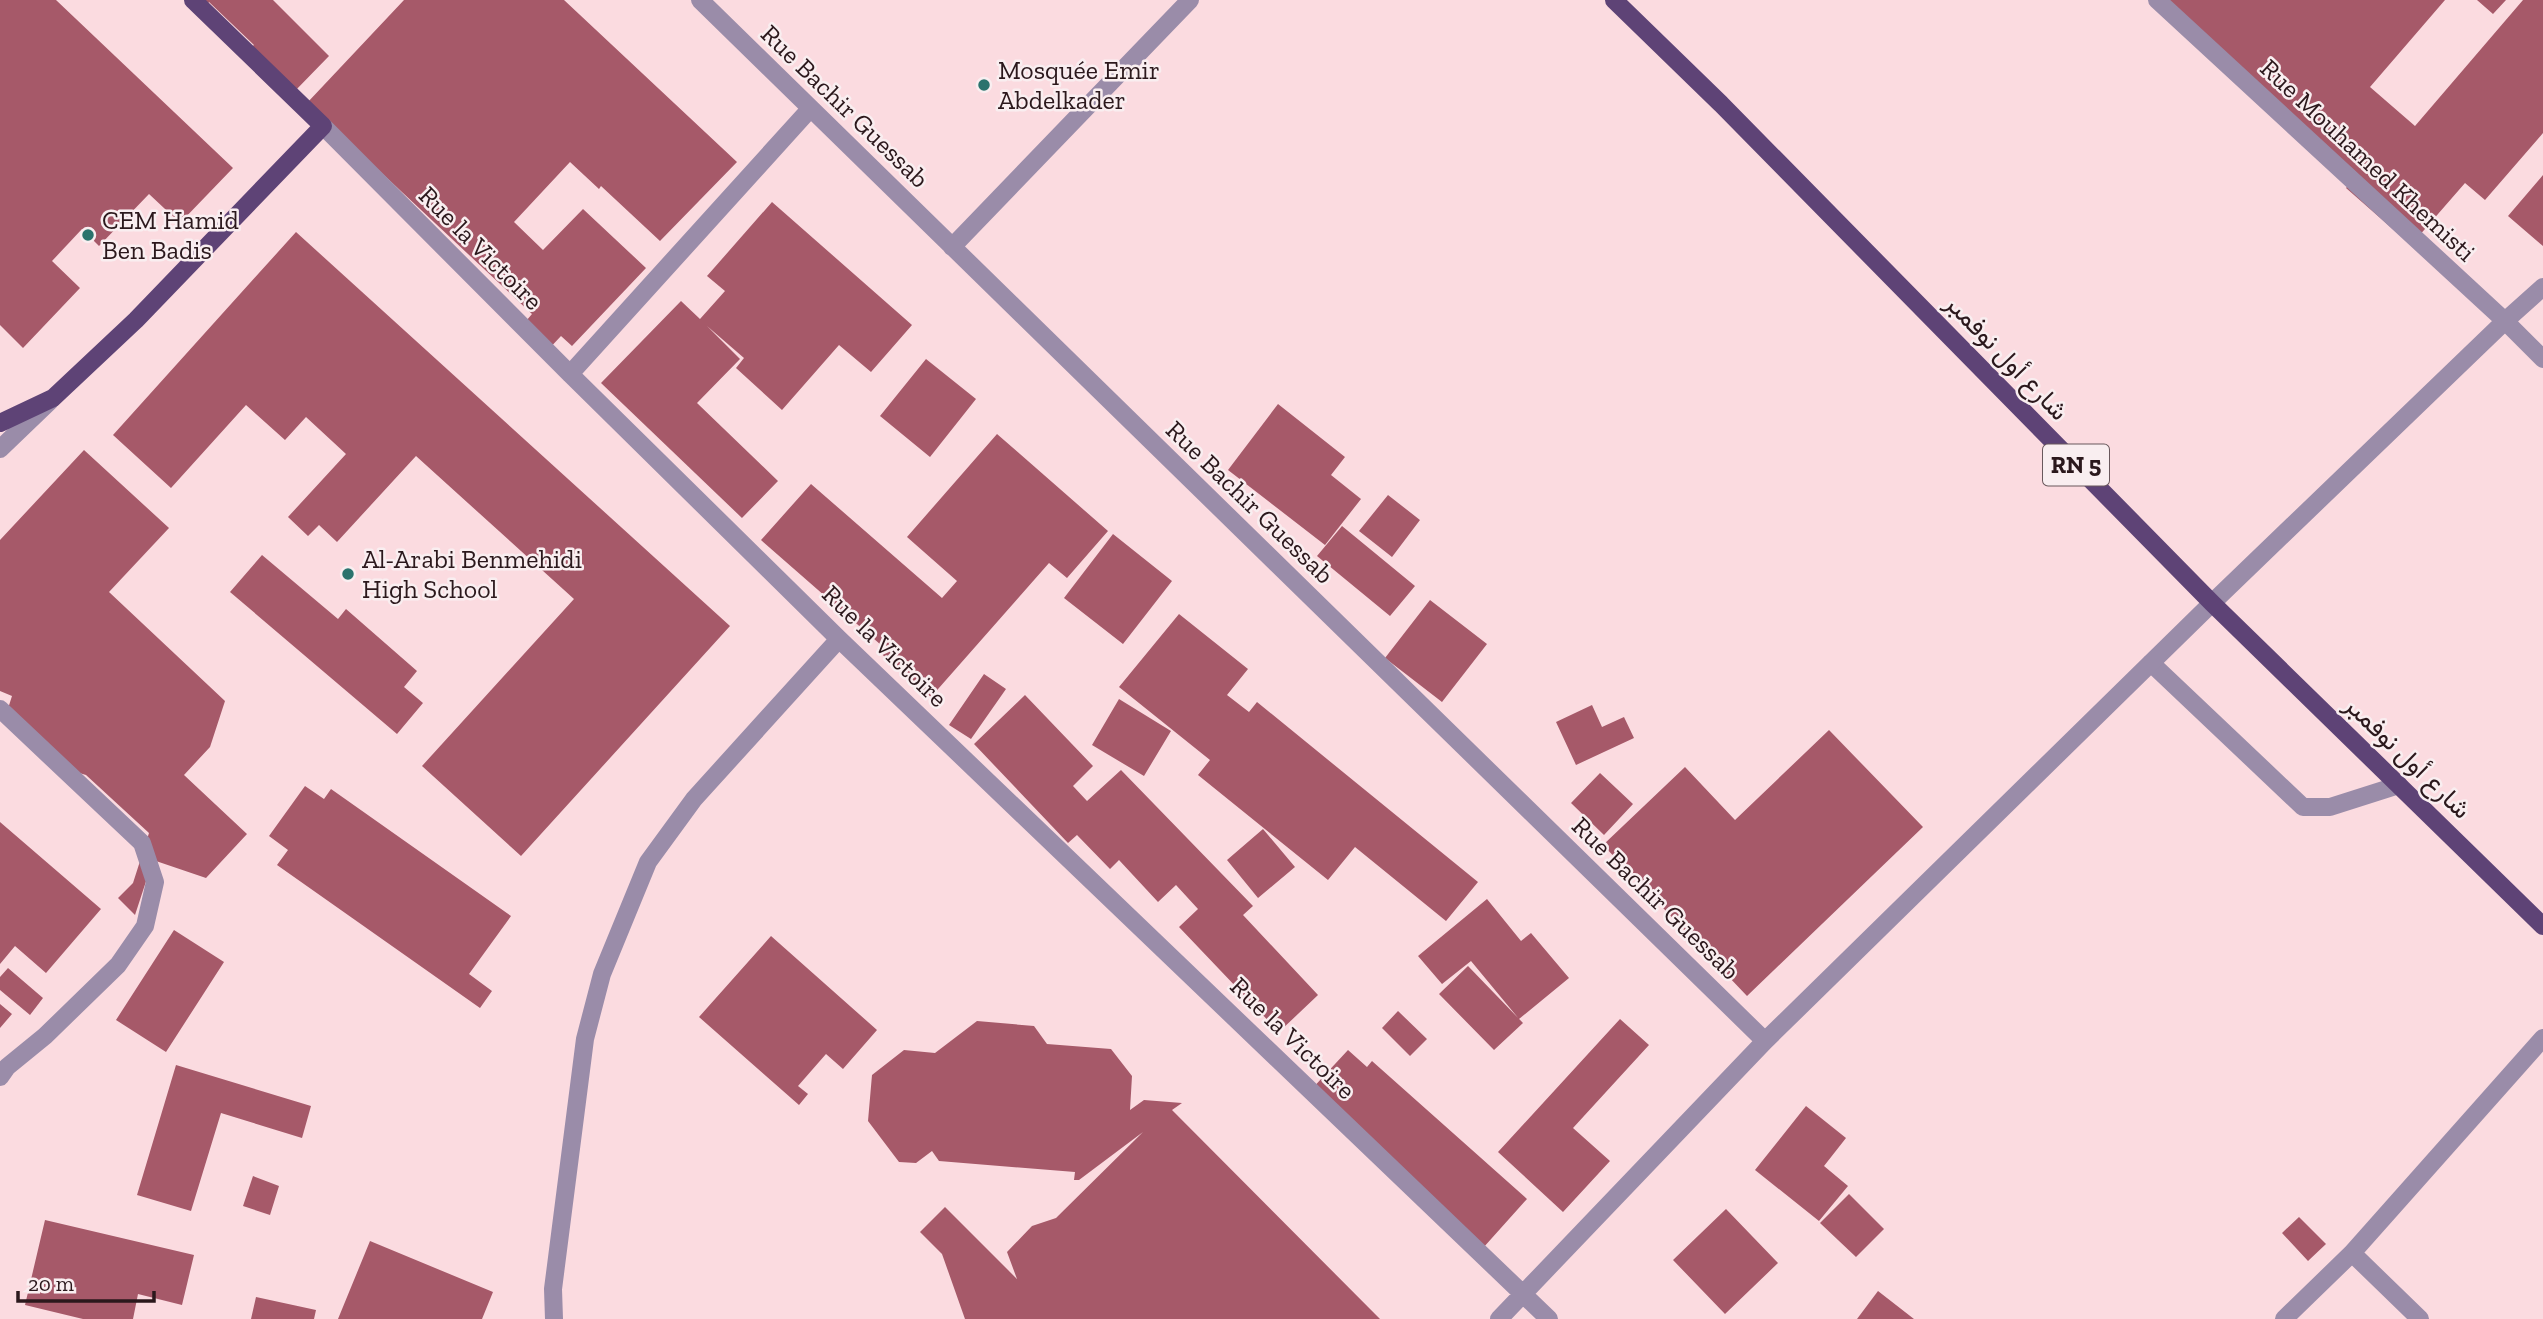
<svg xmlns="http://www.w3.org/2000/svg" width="2543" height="1319" viewBox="0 0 2543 1319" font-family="'Zilla Slab',Vazirmatn,serif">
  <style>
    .building { fill: #a65969 }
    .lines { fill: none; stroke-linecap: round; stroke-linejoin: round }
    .service { stroke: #9a8ca9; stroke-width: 18 }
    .minor { stroke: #9a8ca9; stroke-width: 18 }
    .primary { stroke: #5e4376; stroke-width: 18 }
    .poi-dot { fill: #2a736d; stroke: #f9eef0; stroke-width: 2.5 }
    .labels { text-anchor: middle; stroke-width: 5; stroke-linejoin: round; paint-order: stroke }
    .shield { fill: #f9eef0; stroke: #69585c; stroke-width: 2 }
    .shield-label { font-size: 24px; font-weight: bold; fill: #2b181c }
    .poi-label { font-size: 26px; fill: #2b181c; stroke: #f9eef0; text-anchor: start }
    .street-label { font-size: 26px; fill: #2b181c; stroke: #f9eef0 }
  </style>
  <rect width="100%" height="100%" fill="#fbdbe0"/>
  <path class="building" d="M0 0H56L233 168 180 223 149 194 99 246 82 229 52 261 80 288 23 348 0 325Z
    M200 0H273L329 56 293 93 249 49 254 45 209 2 206 6Z
    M404 0H564L737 162 660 241 601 186 599 189 570 162 514 222 543 250 583 209 646 268 572 346 561 336 547 351 521 327 532 314 307 103Z
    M2156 0H2445L2370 87 2415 126 2523 0H2543V133L2485 200 2465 183 2411 245 2346 188 2358 174Z
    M2477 0H2506L2493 14Z
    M2543 175V246L2508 216Z
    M772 202 912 325 871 372 839 345 782 410 736 368 744 358 707 326 740 359 697 403 778 481 742 518 601 383 681 301 700 319 725 291 707 276Z
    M296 232 730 626 521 856 422 766 574 599 416 456 337 542 319 525 308 536 288 517 346 454 306 417 285 440 246 405 171 488 113 435Z
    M926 359 976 399 930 457 880 416Z
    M1278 404 1345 457 1331 475 1361 499 1325 545 1228 470Z
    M997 434 1108 531 1067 578 1049 563 931 697 877 650 881 645 761 540 811 484 942 598 957 581 907 537Z
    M84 450 169 528 109 592 225 701 210 747 184 775 247 834 206 878 153 860 135 915 118 898 133 883 149 833 86 775 56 766 5 718 12 696 0 691V540Z
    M1388 495 1420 520 1392 557 1359 531Z
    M1342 526 1415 586 1390 616 1317 556Z
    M1113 534 1172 581 1123 644 1064 598Z
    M262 555 338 619 346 609 417 671 404 687 423 703 397 734 230 592Z
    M1430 600 1487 644 1442 702 1385 658Z
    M1179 614 1248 669 1227 695 1249 712 1257 702 1478 882 1446 921 1355 847 1328 880 1198 775 1210 760 1119 687Z
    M984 674 1006 689 971 739 949 725Z
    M1025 695 1093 766 1073 786 1087 801 1121 770 1253 906 1243 915 1318 995 1279 1032 1179 927 1198 909 1176 885 1158 902 1119 860 1110 869 1077 835 1068 843 974 744Z
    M1119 699 1171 731 1144 776 1092 745Z
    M1592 705 1602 727 1624 717 1634 738 1576 765 1556 722Z
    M1829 730 1923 827 1747 996 1603 845 1685 767 1735 820Z
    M1600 773 1633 804 1604 835 1571 803Z
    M305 786 324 799 331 789 511 916 469 974 492 991 480 1008 277 865 288 850 269 836Z
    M0 822 101 909 46 973 15 946 0 964Z
    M1263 829 1295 867 1258 898 1227 860Z
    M1487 899 1521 941 1531 933 1569 978 1519 1019 1471 961 1442 984 1418 956Z
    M174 930 224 962 166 1052 116 1020Z
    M771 936 877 1030 843 1069 826 1054 798 1086 808 1094 799 1105 699 1017Z
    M1468 966 1523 1023 1494 1050 1439 994Z
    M8 968 43 998 30 1015 0 990V977Z
    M0 1004 12 1014 0 1028Z
    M1398 1011 1427 1039 1410 1056 1382 1028Z
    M1620 1019 1649 1045 1573 1128 1610 1161 1563 1212 1498 1152Z
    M977 1021 1034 1026 1047 1044 1111 1049 1132 1076 1130 1110 1144 1100 1182 1103 1172 1110 1380 1319H965L942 1254 920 1232 945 1207 1017 1279 1007 1252 1032 1226 1056 1218 1143 1132 1079 1180H1074L1075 1172 939 1161 932 1151 916 1163 899 1162 868 1121 872 1075 904 1050 935 1053Z
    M1348 1050 1367 1067 1372 1061 1527 1199 1483 1248 1309 1092Z
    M176 1065 311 1106 302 1138 221 1113 191 1211 137 1195Z
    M1806 1106 1846 1138 1824 1166 1848 1186 1819 1221 1755 1170Z
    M253 1176 279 1186 270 1215 243 1206Z
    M1849 1194 1884 1229 1856 1257 1820 1223Z
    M1726 1209 1778 1263 1725 1314 1673 1260Z
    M2299 1217 2326 1244 2308 1261 2282 1233Z
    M45 1220 194 1255 182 1305 138 1294 133 1319H83L25 1305Z
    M370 1241 493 1292 482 1319H338Z
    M1878 1291 1914 1319H1857Z
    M256 1297 316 1310 314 1319H251Z"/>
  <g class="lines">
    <path class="service" d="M2151 663 2303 807H2330L2399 785"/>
    <path class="minor" d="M700 0 1765 1041
      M2157 0 2505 321 2543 359
      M323 126 570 374 839 639 1549 1319
      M952 247 1190 0
      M570 374 810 109
      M0 449 50 401
      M0 709 142 843 155 882 145 926 118 965 45 1036 7 1067 0 1077
      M2352 1253 2420 1319
      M554 1319 553 1289 585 1039 602 974 648 862 694 799 839 639
      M1499 1319 1765 1041 2212 603 2505 321 2543 287
      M2284 1319 2352 1253 2543 1038"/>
    <path class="primary" d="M1614 0 1721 104 2212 603 2543 926
      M0 423 53 398 136 320 323 126 193 0"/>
  </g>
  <g class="poi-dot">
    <circle cx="984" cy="85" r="7"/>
    <circle cx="88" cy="235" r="7"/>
    <circle cx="348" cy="574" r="7"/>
  </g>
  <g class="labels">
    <rect class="shield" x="2043" y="444.5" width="66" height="41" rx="5"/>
    <g class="shield-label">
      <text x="2076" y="473">RN 5</text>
    </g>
    <g class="poi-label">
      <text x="998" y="79">Mosquée Emir<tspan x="998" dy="30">Abdelkader</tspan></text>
      <text x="102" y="229">CEM Hamid<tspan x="102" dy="30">Ben Badis</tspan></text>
      <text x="362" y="568">Al-Arabi Benmehidi<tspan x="362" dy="30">High School</tspan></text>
    </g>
    <g class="street-label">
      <text transform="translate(845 106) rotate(44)" y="9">Rue Bachir Guessab</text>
      <text transform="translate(2368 160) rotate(43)" y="9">Rue Mouhamed Khemisti</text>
      <text transform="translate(481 248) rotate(45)" y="9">Rue la Victoire</text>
      <text transform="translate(2007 357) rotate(46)" y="9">شارع أول نوفمبر</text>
      <text transform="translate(1250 502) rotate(44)" y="9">Rue Bachir Guessab</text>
      <text transform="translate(885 646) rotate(44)" y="9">Rue la Victoire</text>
      <text transform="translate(2408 757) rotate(44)" y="9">شارع أول نوفمبر</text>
      <text transform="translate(1656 898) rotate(44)" y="9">Rue Bachir Guessab</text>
      <text transform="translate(1293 1038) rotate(44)" y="9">Rue la Victoire</text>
    </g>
  </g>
  <path d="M18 1291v10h136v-10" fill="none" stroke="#2b181c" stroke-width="3.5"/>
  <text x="28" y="1291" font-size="21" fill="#2b181c" stroke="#f9eef0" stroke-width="5" paint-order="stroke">20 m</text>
</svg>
